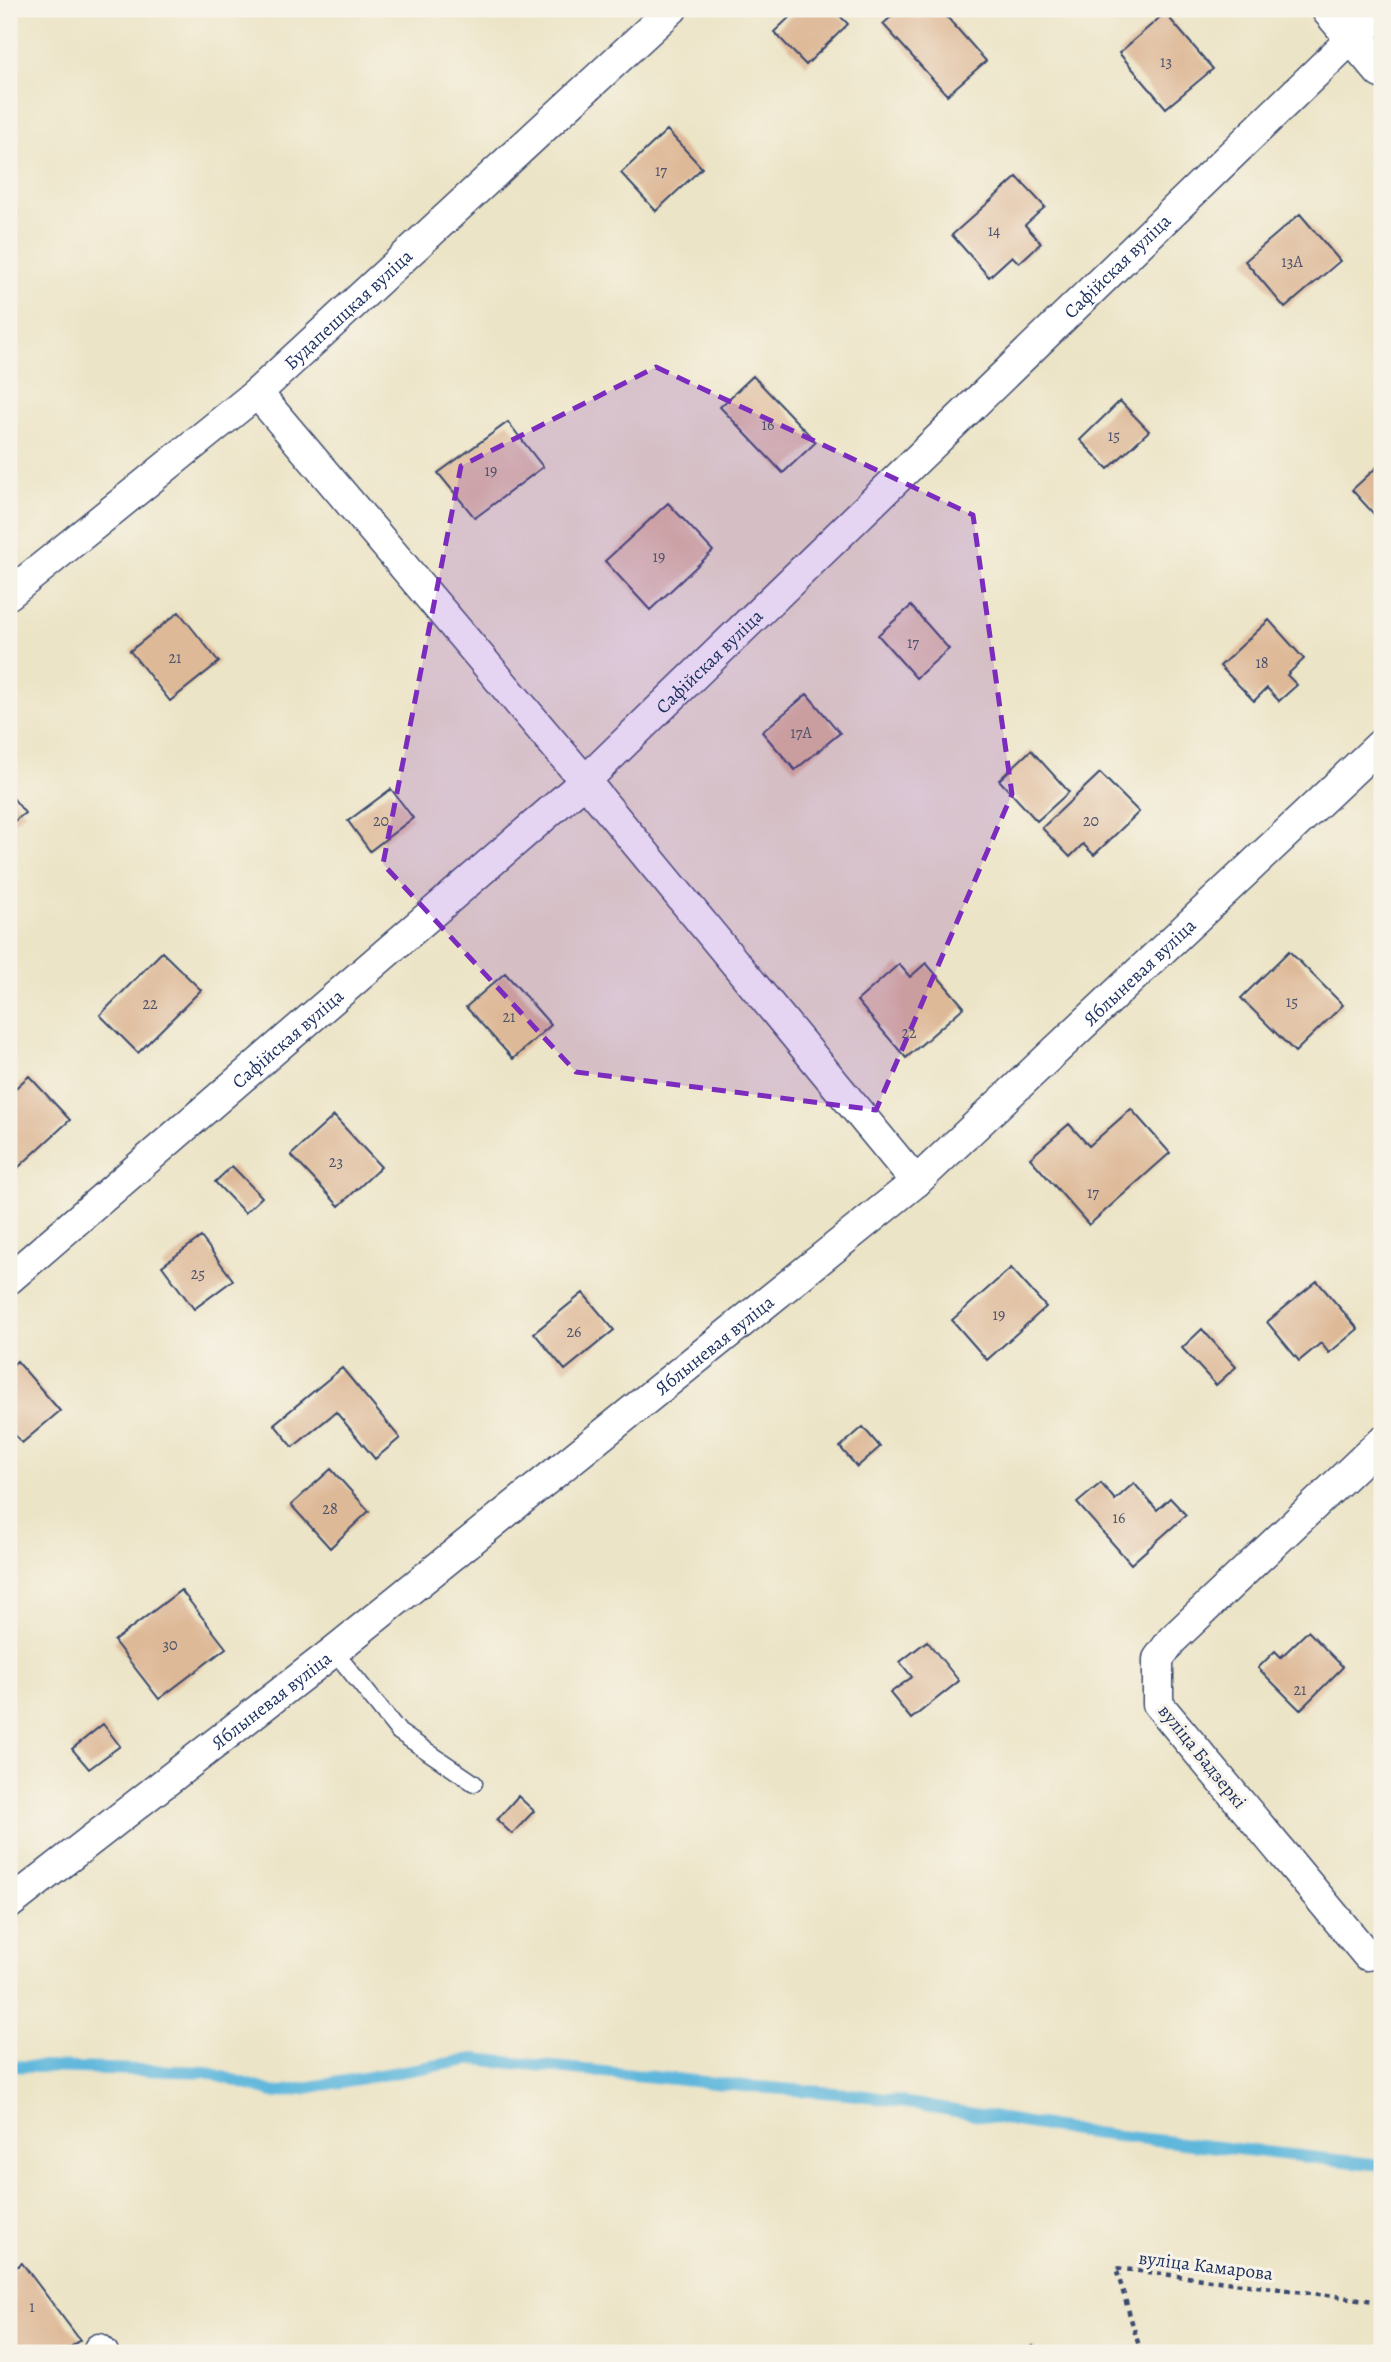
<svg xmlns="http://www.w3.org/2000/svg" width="1391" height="2362" viewBox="0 0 1391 2362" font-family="Alegreya,serif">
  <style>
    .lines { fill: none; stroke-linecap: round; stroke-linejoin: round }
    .stream { stroke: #5fb7dc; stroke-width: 12 }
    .building { fill: #deb998 }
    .service-casing { stroke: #3a4a6e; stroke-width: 19 }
    .minor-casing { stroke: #3a4a6e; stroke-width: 33 }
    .tertiary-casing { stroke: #3a4a6e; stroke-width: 40 }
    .path { stroke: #3a4a6e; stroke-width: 4.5; stroke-dasharray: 5 5; stroke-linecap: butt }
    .service { stroke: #fff; stroke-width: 16 }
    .minor { stroke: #fff; stroke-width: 30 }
    .tertiary { stroke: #fff; stroke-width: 37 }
    .marked { fill: #7b2cbf; fill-opacity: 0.2; stroke: #7b2cbf; stroke-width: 5; stroke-dasharray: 14 9; stroke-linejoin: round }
    .labels { text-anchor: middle; stroke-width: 6; stroke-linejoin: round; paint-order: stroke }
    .number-label { font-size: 16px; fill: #4c526c }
    .street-label { font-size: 19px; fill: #1b2f5e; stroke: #f7f3e8 }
  </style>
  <rect width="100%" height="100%" fill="#f7f3e8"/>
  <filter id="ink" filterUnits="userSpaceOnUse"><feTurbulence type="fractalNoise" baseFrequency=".0143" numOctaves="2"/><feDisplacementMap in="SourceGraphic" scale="14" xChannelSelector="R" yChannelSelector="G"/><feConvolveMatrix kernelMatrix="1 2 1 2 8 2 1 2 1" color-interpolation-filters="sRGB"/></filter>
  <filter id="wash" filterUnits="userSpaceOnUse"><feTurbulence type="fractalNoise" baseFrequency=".00686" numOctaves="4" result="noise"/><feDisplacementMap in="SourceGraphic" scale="28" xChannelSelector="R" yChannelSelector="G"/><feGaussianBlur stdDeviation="1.57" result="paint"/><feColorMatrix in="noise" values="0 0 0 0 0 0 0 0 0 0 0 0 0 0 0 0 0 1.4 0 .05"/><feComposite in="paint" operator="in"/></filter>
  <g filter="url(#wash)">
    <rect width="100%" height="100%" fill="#ece4c6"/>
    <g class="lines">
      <path class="stream" d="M9 2066 206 2072 276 2093 474 2059 744 2086 860 2095 1082 2132 1382 2165"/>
    </g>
    <g id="blocks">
      <path class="building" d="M798 9H833L848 24 806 65 774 32Z
        M900 9H940L986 61 947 95 883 24Z
        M1165 13 1213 69 1166 108 1119 53Z
        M667 130 702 168 656 211 621 173Z
        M1017 177 1045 207 1025 225 1041 243 1019 263 1012 256 989 277 952 235Z
        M1300 214 1340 261 1285 308 1245 261Z
        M753 376 816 442 783 473 720 407Z
        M1120 401 1149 431 1108 469 1080 440Z
        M508 422 543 467 475 518 438 473Z
        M1377 467 1382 472V523L1352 490Z
        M668 503 713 551 650 610 605 561Z
        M911 606 949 649 916 678 878 635Z
        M179 612 219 662 170 701 130 651Z
        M1269 620 1304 659 1287 675 1297 685 1279 701 1267 688 1254 701 1220 666Z
        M807 694 840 733 795 770 762 732Z
        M1031 750 1069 792 1037 821 999 780Z
        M1100 773 1139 812 1094 855 1083 844 1070 857 1042 828Z
        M391 789 413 818 370 851 348 821Z
        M9 793 25 813 9 825Z
        M1289 951 1343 1005 1295 1052 1241 998Z
        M162 952 201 990 138 1053 100 1015Z
        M926 963 964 1007 906 1058 857 1001 899 964 910 977Z
        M505 973 551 1025 513 1059 466 1007Z
        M29 1076 70 1120 9 1176V1094Z
        M1131 1109 1170 1153 1089 1225 1030 1158 1069 1124 1089 1146Z
        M334 1116 381 1167 339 1206 291 1155Z
        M232 1166 262 1197 245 1213 215 1182Z
        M201 1237 233 1280 194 1309 162 1266Z
        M1011 1268 1046 1307 987 1360 952 1320Z
        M1317 1281 1358 1329 1329 1353 1321 1343 1299 1361 1267 1322Z
        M583 1293 614 1330 565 1370 534 1333Z
        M1202 1329 1236 1367 1216 1385 1182 1348Z
        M17 1361 60 1411 22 1443 9 1428V1368Z
        M342 1368 400 1438 375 1459 336 1412 293 1447 274 1424Z
        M863 1427 880 1447 857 1467 840 1447Z
        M331 1469 369 1511 330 1548 291 1505Z
        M1101 1483 1115 1500 1134 1483 1157 1510 1170 1498 1186 1515 1131 1564 1077 1503Z
        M181 1590 226 1648 159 1699 114 1641Z
        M1308 1631 1343 1667 1300 1710 1258 1668 1275 1651 1281 1657Z
        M927 1641 959 1681 911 1719 890 1693 912 1677 900 1662Z
        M103 1724 120 1746 89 1769 72 1749Z
        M518 1796 534 1811 512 1834 497 1820Z
        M22 2263 80 2340 63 2353H9V2273Z
        M1033 2346 1038 2353H1024Z"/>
    </g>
  </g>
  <g filter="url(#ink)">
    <use href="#blocks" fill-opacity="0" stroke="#3a4a6e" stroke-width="2"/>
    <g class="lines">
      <defs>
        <path id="service" d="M334 1651 399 1732 474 1783"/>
        <g id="minor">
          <path d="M257 393 585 781 916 1182"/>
          <path id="s1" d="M9 594 257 393 672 9"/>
          <path id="s2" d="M9 1279 585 781 1353 37 1382 14"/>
          <path id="s3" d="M9 1904 334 1651 916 1182 1382 743"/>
          <path d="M1367 1955 1158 1704V1659L1172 1640 1382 1441"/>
          <path d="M99 2349 103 2353"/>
        </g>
        <path id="tertiary" d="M1330 9 1382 70"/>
      </defs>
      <use href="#service" class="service-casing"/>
      <use href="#minor" class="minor-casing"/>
      <use href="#tertiary" class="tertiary-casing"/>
      <path class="path" d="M1141 2353 1116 2268 1382 2302"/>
      <use href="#service" class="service"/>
      <use href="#minor" class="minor"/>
      <use href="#tertiary" class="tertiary"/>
    </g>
  </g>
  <path class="marked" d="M656 367 973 515 1012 794 876 1110 576 1072 383 864 461 466Z"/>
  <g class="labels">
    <g class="number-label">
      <text x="1166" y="67">13</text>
      <text x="661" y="176">17</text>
      <text x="994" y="236">14</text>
      <text x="1292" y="267">13А</text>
      <text x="768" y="430">16</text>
      <text x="1114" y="441">15</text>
      <text x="491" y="476">19</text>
      <text x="659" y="562">19</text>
      <text x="913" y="648">17</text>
      <text x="175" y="663">21</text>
      <text x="1262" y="668">18</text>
      <text x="801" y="738">17А</text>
      <text x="381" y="826">20</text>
      <text x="1091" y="826">20</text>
      <text x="1292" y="1007">15</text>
      <text x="150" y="1009">22</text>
      <text x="509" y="1022">21</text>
      <text x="909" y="1038">22</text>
      <text x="336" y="1167">23</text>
      <text x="1093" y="1198">17</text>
      <text x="198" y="1279">25</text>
      <text x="999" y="1320">19</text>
      <text x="574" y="1337">26</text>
      <text x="330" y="1514">28</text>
      <text x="1119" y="1523">16</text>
      <text x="170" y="1650">30</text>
      <text x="1300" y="1695">21</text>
      <text x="32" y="2312">1</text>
    </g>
    <g class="street-label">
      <text dy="7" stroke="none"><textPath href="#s2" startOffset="1502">Сафійская вуліца</textPath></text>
      <text dy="7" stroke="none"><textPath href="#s1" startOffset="443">Будапешцкая вуліца</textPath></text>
      <text dy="7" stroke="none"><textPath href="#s2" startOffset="934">Сафійская вуліца</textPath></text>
      <text dy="7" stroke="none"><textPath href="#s3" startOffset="1466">Яблыневая вуліца</textPath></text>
      <text dy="7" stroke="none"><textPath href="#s2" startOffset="368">Сафійская вуліца</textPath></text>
      <text dy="7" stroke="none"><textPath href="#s3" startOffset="900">Яблыневая вуліца</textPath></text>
      <text dy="7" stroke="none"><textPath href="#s3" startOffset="332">Яблыневая вуліца</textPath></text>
      <text transform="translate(1203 1756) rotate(51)" y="7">вуліца Бадзеркі</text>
      <text transform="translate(1206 2265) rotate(7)" y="7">вуліца Камарова</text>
    </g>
  </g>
  <rect width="1391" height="2362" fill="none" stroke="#f7f3e8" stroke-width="35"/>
</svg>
